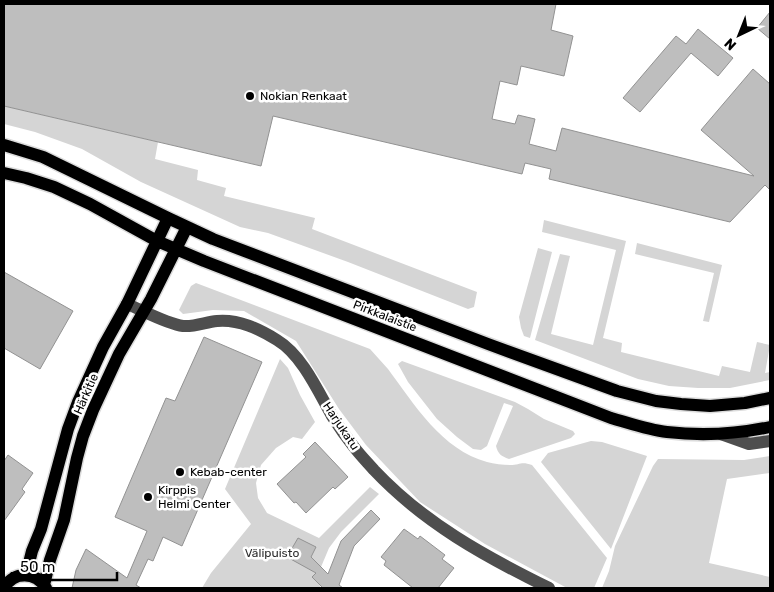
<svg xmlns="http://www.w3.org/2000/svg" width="774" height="592" viewBox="0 0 774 592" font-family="Rubik,sans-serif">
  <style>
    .green { fill: #d5d5d5 }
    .building { fill: #bebebe; stroke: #929292 }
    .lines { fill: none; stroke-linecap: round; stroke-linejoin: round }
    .major-casing { stroke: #dbdbdb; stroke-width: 15 }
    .minor { stroke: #4e4e4e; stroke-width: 12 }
    .major { stroke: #000; stroke-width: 12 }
    .poi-dot { fill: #000; stroke: #fff; stroke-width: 2 }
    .labels { text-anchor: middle; stroke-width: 5; stroke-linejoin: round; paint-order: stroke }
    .poi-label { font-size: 12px; fill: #000; stroke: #fff; text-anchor: start }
    .street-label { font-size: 12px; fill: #000; stroke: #fff }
    .park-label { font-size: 12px; fill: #2c2c2c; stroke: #fff }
  </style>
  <rect width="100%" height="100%" fill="#fff"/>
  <path class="green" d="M4 106 158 142 155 159 198 170 197 180 226 188 224 196 315 218 312 229 477 292 474 307 468 309 348 262 268 233 240 227 141 182 82 149 35 132 4 124Z
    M544 220 626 241 603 338 622 343 621 352 719 376 722 366 750 372 757 342 770 345 765 373 770 372V380L730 388H698L669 386 638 379 535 340 560 254 570 256 551 334 593 345 616 250 542 232Z
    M637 243 722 265 709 322 703 321 714 273 635 254Z
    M538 248 552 252 530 338 524 336 521 328 519 317Z
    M196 283 370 349C376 356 382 362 388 369 414 404 442 450 487 462 494 464 503 465 510 465 520 465 521 461 532 465L607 558 594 588H567L485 544 420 502 366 445 339 409 296 341 244 311 213 310 183 314 179 310 191 286Z
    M280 359 288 368 300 395 315 422 302 439 293 437 276 448 261 465 256 483 258 498 267 513 319 538 370 487 379 494 341 532 329 548 321 567 312 577 318 582 321 588H202L211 573 251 524 225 489Z
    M402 361 515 402 528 409 544 419 573 431 575 434 571 438 509 459C501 456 498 454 496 446L513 406 504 403 487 446 481 450 473 449 457 437 437 419 408 382 398 364Z
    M591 441 602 442 647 456 611 549 541 462 548 453Z
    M770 456V473L727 479 709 563 770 577V588H602L609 571 615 546 653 466 658 459 744 460Z"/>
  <path class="building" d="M4 4H556L551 30 573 36 564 76 521 66 517 85 500 81 492 119 515 124 518 115 535 119 529 144 556 151 562 128 754 176 701 130 753 69 770 84V190L765 185 730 222 549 179 551 169 525 163 522 174 273 116 261 166 4 106Z
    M770 12V39L757 28Z
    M698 29 733 58 718 76 691 53 640 112 623 98 676 36 686 44Z
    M4 272 73 311 40 369 4 348Z
    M204 337 262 362 182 546 163 537 153 561 148 559 136 585 141 588H72L76 570 86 549 127 578 147 531 115 517 166 398 175 401Z
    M315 442 348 477 335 489 333 487 306 513 296 502 294 503 277 484 306 457 303 454Z
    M8 455 33 473 22 489 25 492 4 521V461Z
    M371 510 380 519 354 546 339 585 343 588H323L312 577 316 573 287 557 298 538 316 547 311 557 328 574 341 541Z
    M404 529 418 539 420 536 445 555 442 559 454 568 438 588H413L384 565 386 561 381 557Z"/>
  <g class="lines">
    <defs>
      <path id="major" d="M4 145 43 157 168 218 213 239 488 344 617 391 656 401 681 404 710 406 745 403 770 398
        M4 173 26 178 54 187 90 204 157 241 204 261 611 418C629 423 648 430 667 432 701 436 737 434 770 427
        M26 575 32 551 41 529 68 429 78 402 103 347 127 304 168 218
        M44 585 50 560 64 520 77 458 83 436 93 410 119 354 151 299 187 227
        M4 588C14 571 35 571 46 588"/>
    </defs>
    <use href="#major" class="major-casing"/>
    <path class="minor" d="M127 304C142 310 167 324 183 326 195 327 206 322 217 321 239 319 259 329 277 340 302 355 318 391 332 416 339 427 346 437 354 447 360 455 367 462 374 470 424 523 484 556 549 588
      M721 434 749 444 770 441"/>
    <use href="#major" class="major"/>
  </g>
  <g class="poi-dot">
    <circle cx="250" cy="96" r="5"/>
    <circle cx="180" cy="472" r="5"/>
    <circle cx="148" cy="497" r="5"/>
  </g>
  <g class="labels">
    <g class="poi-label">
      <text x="260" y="100">Nokian Renkaat</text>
      <text x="190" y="476">Kebab-center</text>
      <text x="158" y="494">Kirppis<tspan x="158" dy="14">Helmi Center</tspan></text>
    </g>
    <g class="street-label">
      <text transform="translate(385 316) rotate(21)" y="4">Pirkkalaistie</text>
      <text transform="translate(86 394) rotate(-66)" y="4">Härkitie</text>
      <text transform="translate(341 426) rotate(56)" y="4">Harjukatu</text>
    </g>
    <g class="park-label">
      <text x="272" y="557">Välipuisto</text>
    </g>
  </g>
  <rect width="774" height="592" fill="none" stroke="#000000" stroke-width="10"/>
  <g transform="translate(739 35) rotate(223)" stroke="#ffffff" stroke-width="4" paint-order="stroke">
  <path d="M0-4L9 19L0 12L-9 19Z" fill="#000000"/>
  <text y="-8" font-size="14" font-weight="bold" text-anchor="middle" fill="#000000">N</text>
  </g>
  <path d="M12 572v8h105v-8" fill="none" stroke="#000000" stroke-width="2.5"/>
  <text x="20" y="572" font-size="15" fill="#000000" stroke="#ffffff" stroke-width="4" paint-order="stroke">50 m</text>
</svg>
